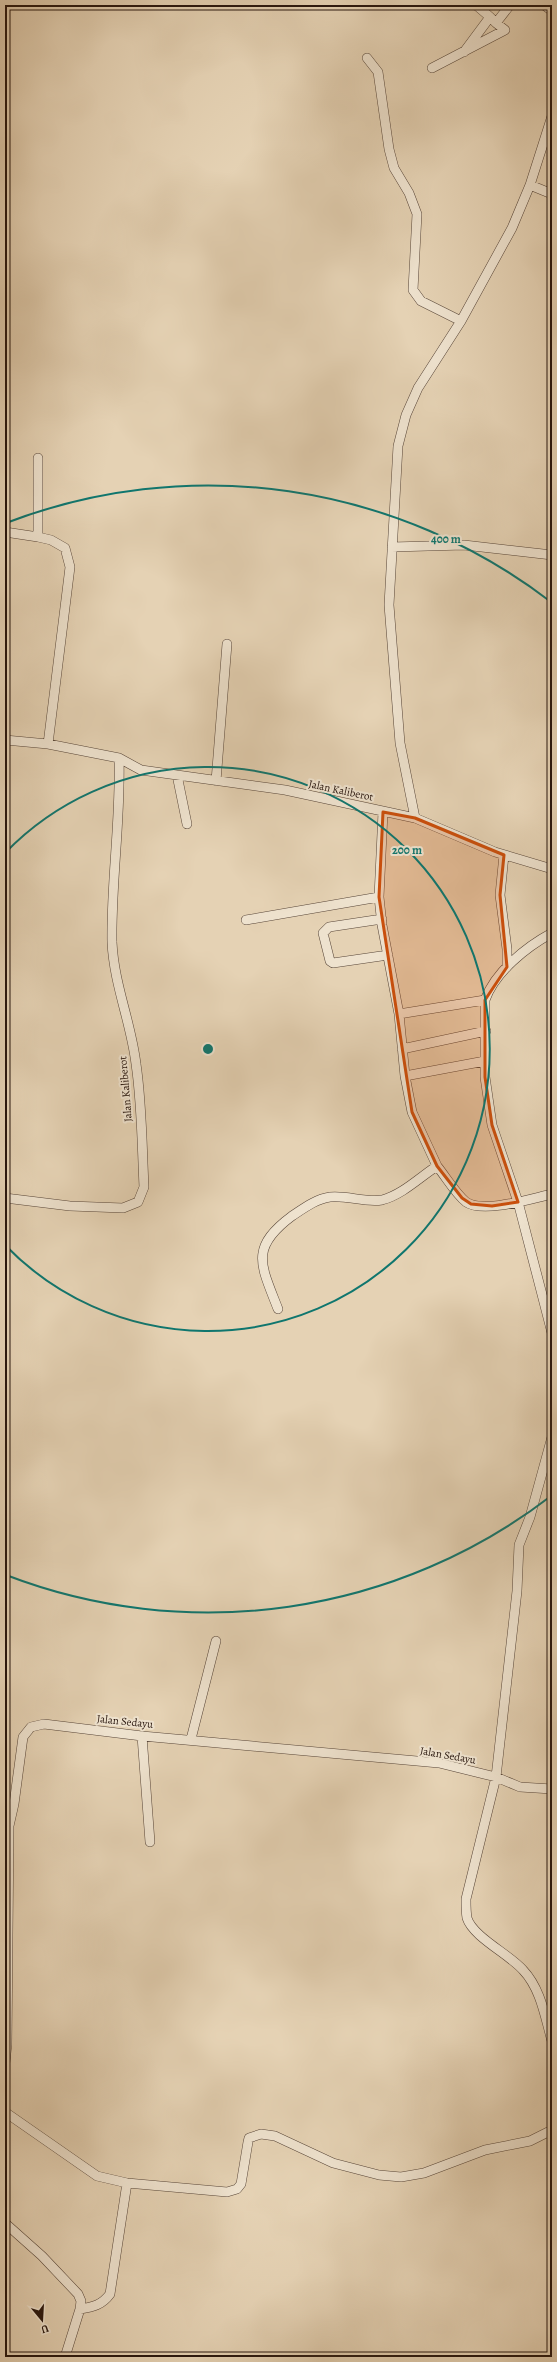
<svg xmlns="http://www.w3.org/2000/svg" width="557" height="2362" viewBox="0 0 557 2362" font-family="Alegreya,serif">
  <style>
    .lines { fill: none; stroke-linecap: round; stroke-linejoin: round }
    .street-casing { stroke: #574538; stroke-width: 10 }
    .street { stroke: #eee2ce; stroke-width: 9 }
    .marked { fill: #cb4f0c; fill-opacity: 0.2; stroke: #cb4f0c; stroke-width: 3; stroke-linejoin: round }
    .ring { fill: none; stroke: #0f766e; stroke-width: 2 }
    .labels { text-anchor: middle; stroke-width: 4; stroke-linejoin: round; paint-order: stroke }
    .street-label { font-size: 11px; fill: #28160e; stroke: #eee2ce }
    .centre { fill: #0f766e; stroke: #eee2ce; stroke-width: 2 }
    .ring-label { font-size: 12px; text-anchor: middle; font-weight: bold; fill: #0f766e; stroke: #eee2ce; stroke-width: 4; stroke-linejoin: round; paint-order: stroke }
  </style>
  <rect width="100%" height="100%" fill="#e5d2b4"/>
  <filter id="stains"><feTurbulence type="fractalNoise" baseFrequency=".005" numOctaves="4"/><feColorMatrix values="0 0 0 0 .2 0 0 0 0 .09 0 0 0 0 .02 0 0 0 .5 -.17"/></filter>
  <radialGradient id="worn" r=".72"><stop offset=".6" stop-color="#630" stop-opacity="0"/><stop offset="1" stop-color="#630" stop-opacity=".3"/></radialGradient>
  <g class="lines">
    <defs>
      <path id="street" d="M476 5 490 17
        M544 5 552 11
        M464 52 490 17 496 23
        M367 58 378 72 389 149 394 168 409 193 417 214 413 290 421 301 461 321
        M432 68 505 30 496 23 510 5
        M530 185 552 194
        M38 458V537L51 540 65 548 70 567 48 744
        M5 532 38 537
        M392 547 464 545 552 555
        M5 740 48 744 119 758 141 770 285 790 415 818 495 852 552 869
        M177 775 187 824
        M216 781 227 644
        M415 818 400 743 389 605 398 446 406 415 418 388 461 321 512 228 530 185 552 116
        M504 855 500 895 507 949V967
        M382 919 329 927 323 933 330 961 333 963 388 955
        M246 920 379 897
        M552 933C526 947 495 972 485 1000V1077L492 1125 518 1202 552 1333
        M399 1014 485 1000
        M402 1049 486 1031
        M405 1076 485 1061
        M437 1166C446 1177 455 1193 466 1202 483 1214 533 1198 552 1194
        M5 1198 70 1206 123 1208 138 1202 144 1187C142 1147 142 1104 136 1064 131 1022 114 985 112 942 111 881 121 819 119 758
        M278 1309C261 1265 249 1248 292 1216 304 1208 316 1199 330 1197 347 1195 365 1203 382 1200 402 1195 420 1177 437 1166L412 1112 405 1076 399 1014 382 925 379 897 383 812
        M552 1437 530 1517 519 1545 517 1591 496 1777 466 1899C466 1905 466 1912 467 1918 473 1937 509 1954 523 1970 541 1989 545 2017 552 2041
        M142 1736 150 1842
        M191 1739 216 1641
        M5 2063 7 2044 9 1826 14 1804 23 1737 31 1727 44 1724 142 1736 439 1763 496 1777 520 1787 552 1789
        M5 2112 97 2176 127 2183 227 2192 237 2189 241 2184 248 2142 249 2138 261 2134 275 2136 333 2163 379 2175 401 2177 424 2173 485 2150 530 2141 552 2130
        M5 2223 42 2256 78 2294 81 2301 80 2309 65 2357
        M80 2309C93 2307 102 2305 110 2294L127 2183"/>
    </defs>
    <use href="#street" class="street-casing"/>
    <use href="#street" class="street"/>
  </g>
  <path class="marked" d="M383 812 415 818 504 855 500 895 507 967 485 1000V1077L492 1125 518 1202 492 1206 471 1204 462 1198 437 1166 412 1112 379 897Z"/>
  <g class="ring">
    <path d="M5 853A282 282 0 1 1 5 1245"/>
    <path d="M551 1496A563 563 0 0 1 6 1575M6 523A563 563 0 0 1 551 602"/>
  </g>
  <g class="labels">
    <g class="street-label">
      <text transform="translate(341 790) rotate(12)" y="4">Jalan Kaliberot</text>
      <text transform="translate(125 1089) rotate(-95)" y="4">Jalan Kaliberot</text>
      <text transform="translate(125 1721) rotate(6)" y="4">Jalan Sedayu</text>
      <text transform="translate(448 1755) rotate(10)" y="4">Jalan Sedayu</text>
    </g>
  </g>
  <circle cx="208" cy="1049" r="6" class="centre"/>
  <g class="ring-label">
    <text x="446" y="543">400 m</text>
    <text x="407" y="854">200 m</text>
  </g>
  <rect width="557" height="2362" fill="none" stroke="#e5d2b4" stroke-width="20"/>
  <rect x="6" y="6" width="545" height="2350" fill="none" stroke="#28160e" stroke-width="2"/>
  <rect x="10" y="10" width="537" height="2342" fill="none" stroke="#28160e"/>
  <g transform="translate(42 2320) rotate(162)" stroke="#eee2ce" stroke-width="3" paint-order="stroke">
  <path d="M0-3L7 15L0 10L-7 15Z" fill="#28160e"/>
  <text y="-6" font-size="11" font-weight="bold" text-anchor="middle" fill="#28160e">U</text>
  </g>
  <rect width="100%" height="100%" filter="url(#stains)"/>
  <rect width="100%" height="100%" fill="url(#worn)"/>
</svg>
